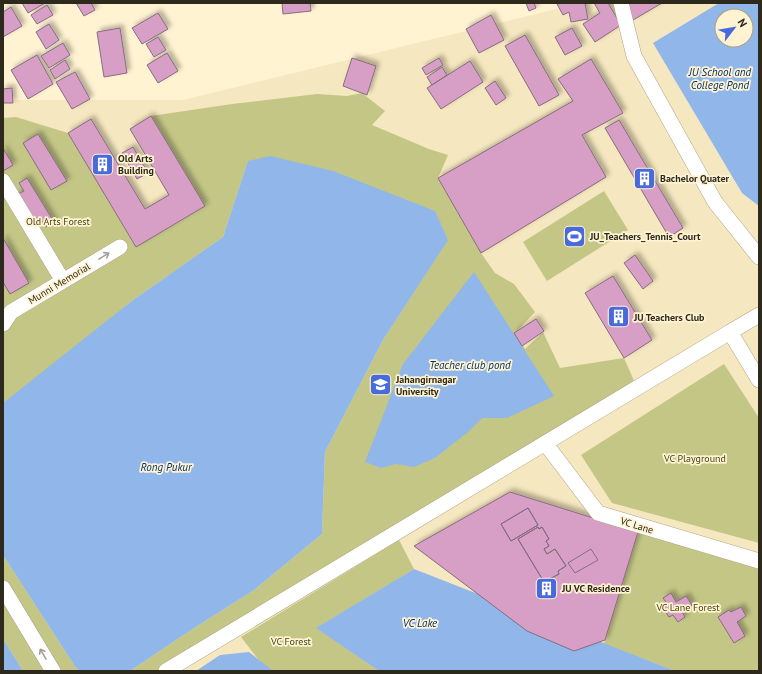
<svg xmlns="http://www.w3.org/2000/svg" width="762" height="674" viewBox="0 0 762 674" font-family="'PT Sans',sans-serif">
  <style>
    .built { fill: #f5e7bf; fill-rule: evenodd }
    .green { fill: #c3c685 }
    .water { fill: #91b6ea; fill-rule: evenodd }
    .building { fill: #d79ec6; stroke: #876c7f; filter: url(#shadow) }
    .lines { fill: none; stroke-linecap: round; stroke-linejoin: round }
    .minor-casing { stroke: #b1a687; stroke-width: 16 }
    .minor { stroke: #fff; stroke-width: 15 }
    .oneway { stroke: #a09f99 }
    .labels { text-anchor: middle; stroke-width: 3.5; stroke-linejoin: round; paint-order: stroke }
    .poi-label { font-size: 10px; font-weight: bold; fill: #2d291d; stroke: #fff3d2; text-anchor: start }
    .park-label { font-size: 10px; fill: #454615; stroke: #fff3d2 }
    .street-label { font-size: 10px; fill: #2d291d; stroke: #fff3d2 }
    .water-label { font-size: 11px; font-style: italic; fill: #00326e; stroke: #fff3d2 }
  </style>
  <defs>
    <filter id="shadow"><feDropShadow dx="3.5" dy="-3.5" stdDeviation="2" flood-color="#0004"/></filter>
  </defs>
  <rect width="100%" height="100%" fill="#fff3d2"/>
  <path class="built" d="M581 3H759V671H3V100H183ZM722 16H746V40H722Z"/>
  <path class="green" d="M362 93 385 111 372 125 429 149 448 155 438 178 481 253 495 273 514 284 535 312 516 332 525 349 543 332 560 368 624 358 635 383 160 671H130L188 632 254 590 322 534 325 452 383 340 448 239 248 161 223 237 133 300 3 406V118L16 117 68 133 136 247 205 206 151 116 232 104 317 94 347 96Z
    M604 191 628 230 547 281 523 242Z
    M724 364 759 418V543L612 503 581 455Z
    M640 526 759 561V632L758 633 759 635V671H675L604 644Z
    M399 540 414 569 317 628 379 671H267L241 637Z
    M3 555 76 668 80 671H23L3 639Z"/>
  <path class="water" d="M719 3H759V206L742 193 653 43ZM722 16H746V40H722Z
    M270 156 333 171 435 211 448 240 383 340 325 452 322 534 254 590 188 632 130 671H80L76 668 3 555V403L133 300 223 237 248 161Z
    M474 272 554 396 507 418H482L468 432 435 458 414 467 396 464 381 468 365 462 403 364Z
    M414 569 675 671H379L316 628Z
    M3 639 23 671H3Z
    M249 652 273 671H196L220 655Z"/>
  <path class="building" d="M22 3H45L28 13Z
    M76 3H91L95 10 84 16Z
    M282 3H310L311 11 283 14Z
    M526 3H534L536 8 529 11Z
    M561 3H585L588 19 571 22 569 12 563 15 557 4Z
    M594 3H608L621 25 595 42 583 24 600 13Z
    M621 3H662L633 20Z
    M47 5 53 15 37 24 31 15Z
    M11 7 22 26 3 37V12Z
    M158 13 168 29 142 44 132 28Z
    M491 15 504 40 479 53 466 29Z
    M49 24 59 40 46 49 36 32Z
    M120 28 127 73 104 77 97 32Z
    M572 28 582 46 565 55 555 37Z
    M525 35 559 95 539 106 505 46Z
    M158 37 166 50 154 57 146 44Z
    M63 43 70 55 49 68 41 56Z
    M167 53 178 71 158 83 147 65Z
    M37 55 53 84 28 99 11 70Z
    M352 58 376 66 367 95 343 86Z
    M439 58 443 65 426 75 422 68Z
    M591 59 623 113 582 135 606 177 481 253 438 178 573 101 558 79Z
    M65 60 70 69 55 79 50 70Z
    M470 61 483 82 441 109 427 88Z
    M442 67 447 75 432 85 427 77Z
    M75 72 90 99 72 109 56 82Z
    M495 81 506 98 496 105 485 88Z
    M12 88 13 103H3V89Z
    M151 116 205 206 136 247 68 133 91 119 145 209 169 195 130 129Z
    M619 120 683 228 669 237 605 128Z
    M38 134 67 181 51 190 23 143Z
    M133 147 148 173 137 179 122 153Z
    M3 148 13 165 3 171Z
    M27 178 54 222 45 227 42 221 35 225 16 195 24 191 19 183Z
    M3 238 29 283 10 294 3 282Z
    M635 255 653 281 643 289 624 263Z
    M613 276 652 340 624 358 585 293Z
    M536 319 544 331 522 346 514 333Z
    M510 492 638 532 605 640 574 651 527 631 414 546Z
    M528 508 538 525 511 541 501 524Z
    M528 508 538 525 511 541 501 524Z
    M538 527 539 529 542 527 549 539 546 541 549 546 544 549 547 554 555 549 566 566 558 571 559 574 544 582 518 539Z
    M538 527 539 529 542 527 549 539 546 541 549 546 544 549 547 554 555 549 566 566 558 571 559 574 544 582 518 539Z
    M591 549 598 560 575 573 568 563Z
    M671 593 676 602 686 596 692 605 682 612 685 617 678 622 673 615 669 617 663 608 668 605 663 598Z
    M741 607 746 616 737 622 745 636 734 643 718 617 729 610 731 612Z"/>
  <g class="lines">
    <defs>
      <path id="minor" d="M621 3 634 56 715 202 759 257
        M3 181 63 281
        M3 324 11 312 120 247
        M730 332 759 315
        M545 443 598 513 759 561
        M3 588 53 671
        M166 671 730 332 759 380"/>
    </defs>
    <use href="#minor" class="minor-casing"/>
    <use href="#minor" class="minor"/>
  </g>
  <defs><path id="oneway-shaft" d="M-6 0H5M1.5-3L5.5 0L1.5 3" fill="none" stroke-width="1.6" stroke-linecap="round" stroke-linejoin="round"/></defs>
  <g class="oneway">
    <use href="#oneway-shaft" transform="translate(104 256) rotate(-31)"/>
    <use href="#oneway-shaft" transform="translate(43 654) rotate(-120)"/>
  </g>
  <defs>
    <symbol id="building-square" viewBox="-11 -11 22 22"><rect x="-9" y="-9" width="18" height="18" rx="4" fill="#496add" stroke="#fff3d2"/><path d="M-4-6H4V6H1V3H-1V6H-4ZM-2.5-4.3h1.7v1.8h-1.7ZM.8-4.3h1.7v1.8H.8ZM-2.5-1h1.7V.8h-1.7ZM.8-1h1.7V.8H.8Z" fill="#fff"/></symbol>
    <symbol id="stadium-square" viewBox="-11 -11 22 22"><rect x="-9" y="-9" width="18" height="18" rx="4" fill="#496add" stroke="#fff3d2"/><path d="M0-5a6.5 5 0 1 0 0 10a6.5 5 0 1 0 0-10ZM-3.5-1.8h7v3.6h-7Z" fill="#fff"/></symbol>
    <symbol id="university-square" viewBox="-11 -11 22 22"><rect x="-9" y="-9" width="18" height="18" rx="4" fill="#496add" stroke="#fff3d2"/><path d="M0-5L7-2L0 1L-7-2ZM-4 1L0 2.5L4 1V4Q0 6-4 4Z" fill="#fff"/></symbol>
  </defs>
  <g fill-rule="evenodd">
    <use href="#building-square" x="90" y="152" width="25" height="25"/>
    <use href="#building-square" x="632" y="166" width="25" height="25"/>
    <use href="#stadium-square" x="562" y="224" width="25" height="25"/>
    <use href="#building-square" x="606" y="304" width="25" height="25"/>
    <use href="#university-square" x="368" y="372" width="25" height="25"/>
    <use href="#building-square" x="534" y="576" width="25" height="25"/>
  </g>
  <g class="labels">
    <g class="poi-label">
      <text x="118" y="162">Old Arts<tspan x="118" dy="12">Building</tspan></text>
      <text x="660" y="182">Bachelor Quater</text>
      <text x="590" y="240">JU_Teachers_Tennis_Court</text>
      <text x="634" y="321">JU Teachers Club</text>
      <text x="396" y="383">Jahangirnagar<tspan x="396" dy="12">University</tspan></text>
      <text x="562" y="592">JU VC Residence</text>
    </g>
    <g class="park-label">
      <text x="58" y="225">Old Arts Forest</text>
      <text x="695" y="462">VC Playground</text>
      <text x="688" y="611">VC Lane Forest</text>
      <text x="291" y="645">VC Forest</text>
    </g>
    <g class="street-label">
      <text transform="translate(59 283) rotate(-31)" y="4">Munni Memorial</text>
      <text transform="translate(637 525) rotate(17)" y="4">VC Lane</text>
    </g>
    <g class="water-label">
      <text x="720" y="76">JU School and<tspan x="720" dy="13">College Pond</tspan></text>
      <text x="470" y="369">Teacher club pond</text>
      <text x="166" y="471">Rong Pukur</text>
      <text x="420" y="627">VC Lake</text>
    </g>
  </g>
  <rect width="762" height="674" fill="none" stroke="#2d291d" stroke-width="8"/>
  <g transform="translate(734 28) rotate(59)"><circle r="19" fill="#fff3d2" stroke="#aba28a"/>
  <path d="M0-3L7 15L0 10L-7 15Z" fill="#496add"/>
  <text y="-6" font-size="11" font-weight="bold" text-anchor="middle" fill="#2d291d">N</text>
  </g>
</svg>
